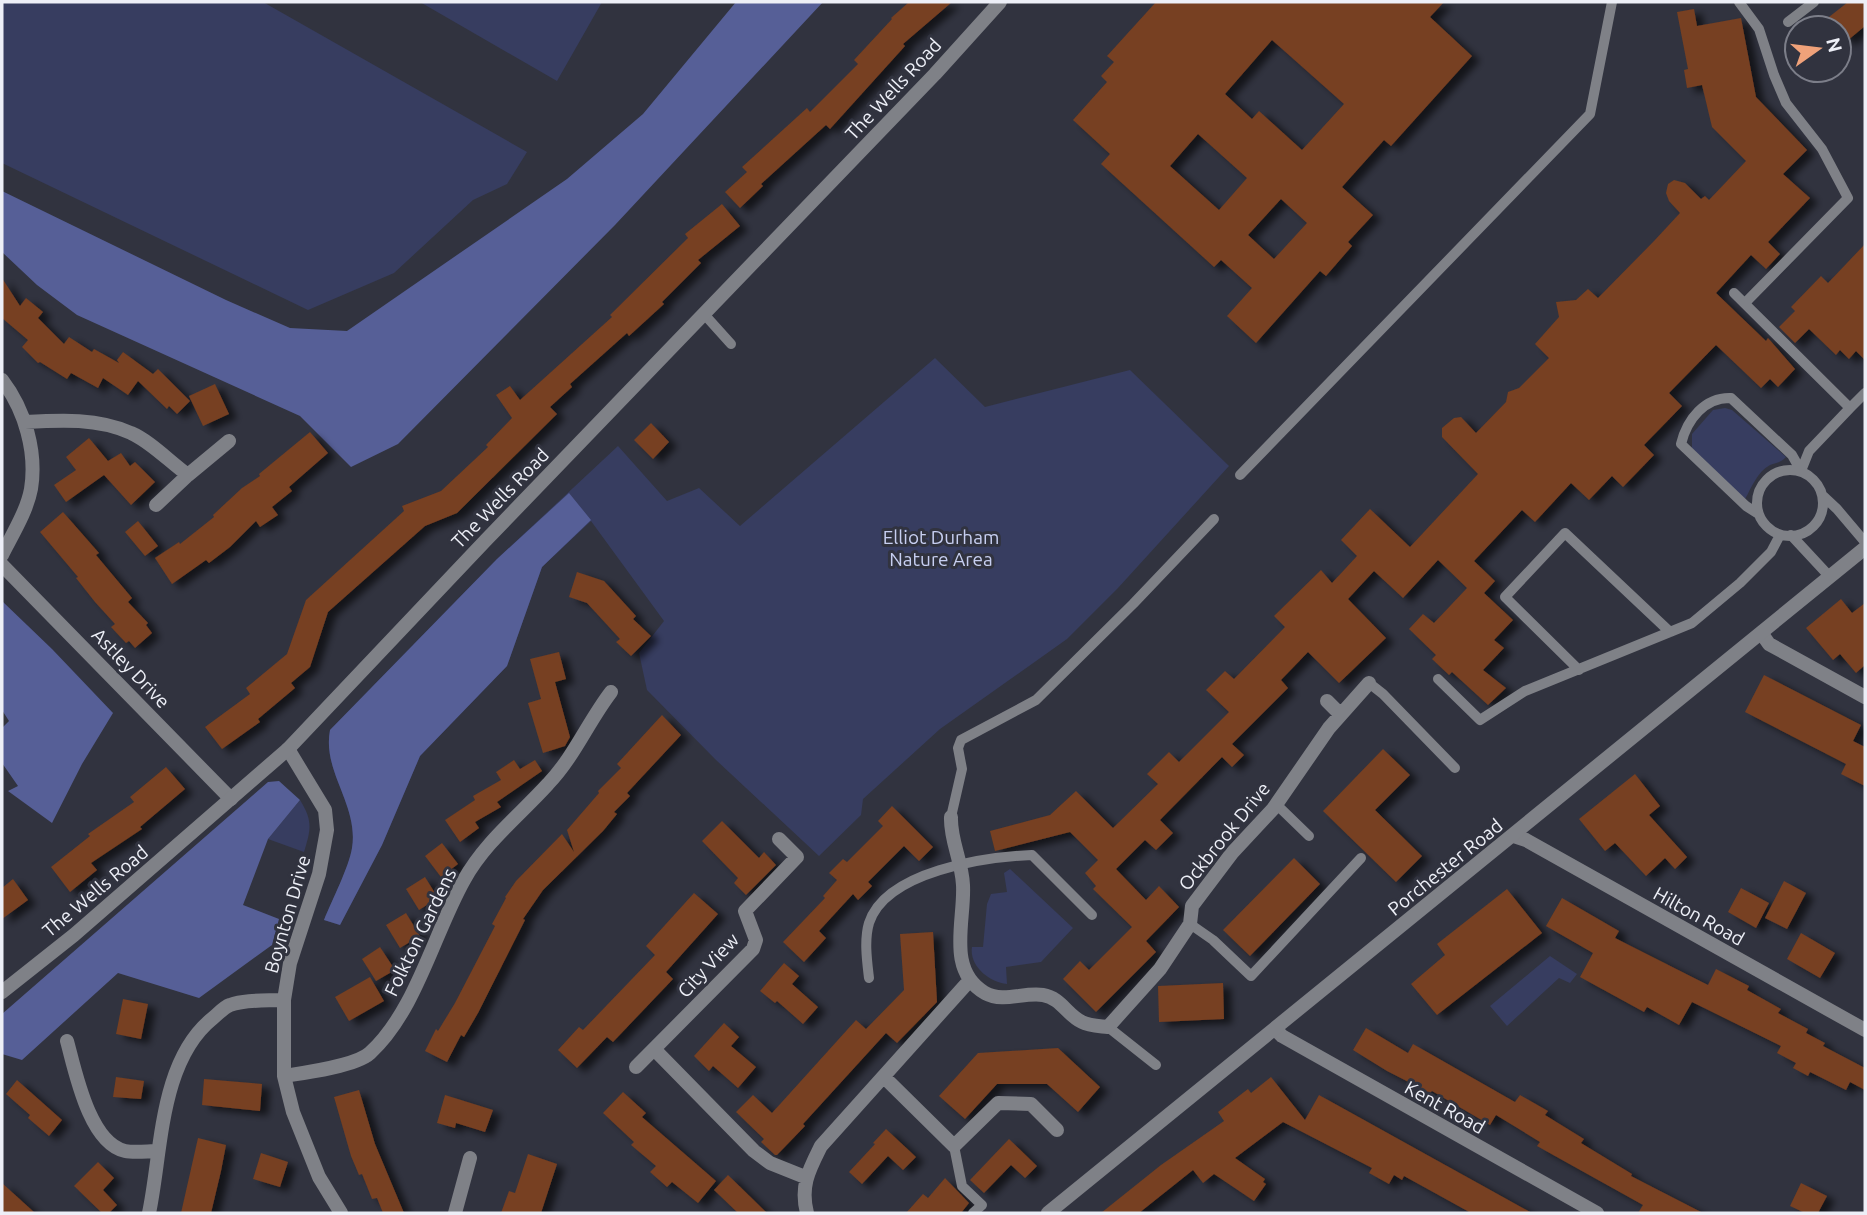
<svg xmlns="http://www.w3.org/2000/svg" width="1867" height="1215" viewBox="0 0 1867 1215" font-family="Ubuntu,sans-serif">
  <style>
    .green { fill: #373d60 }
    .forest { fill: #565f97 }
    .building { fill: #773f20; fill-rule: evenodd; filter: url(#shadow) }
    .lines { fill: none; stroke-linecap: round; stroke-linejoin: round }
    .service { stroke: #7f8187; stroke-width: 10 }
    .minor { stroke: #7f8187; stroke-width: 14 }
    .tertiary { stroke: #7f8187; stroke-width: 14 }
    .labels { text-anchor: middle; stroke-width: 6; stroke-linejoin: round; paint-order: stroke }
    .street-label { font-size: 19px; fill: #edeff7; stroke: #31333f }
    .park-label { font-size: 19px; fill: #c7cff1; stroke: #31333f }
  </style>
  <defs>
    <filter id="shadow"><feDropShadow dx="8" dy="4.5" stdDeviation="3.5" flood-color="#0009"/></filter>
  </defs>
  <rect width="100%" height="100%" fill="#31333f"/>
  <path class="green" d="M2 2H263L527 152 507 184 473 200 394 273 308 310 2 163Z
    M420 2H602L557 81Z
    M935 358 985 407 1130 370 1229 466 1118 588 1067 639 940 729 863 799 861 815 819 856 716 760 647 690 639 653 664 621 591 521 542 567 507 666 420 756 382 845 340 925 324 920C332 900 349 868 352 848 359 805 322 772 330 730L497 559 618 446 667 501 699 488 740 526Z
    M1725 408 1732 410 1786 457C1781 463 1777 462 1770 465 1757 472 1752 487 1745 499L1692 448V434L1713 410Z
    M300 800C313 821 311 829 304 852L268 839Z
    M1010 869 1073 928 1041 962 1006 967 1007 984C989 982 969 966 972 947H983L987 904 991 894 1007 892 1004 873Z
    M1550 956 1577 974 1570 983 1559 978 1507 1026 1490 1006Z"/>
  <path class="forest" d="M736 2H823L615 225 398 444 351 467 300 416 77 315 37 285 2 252V191L226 300 290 328 347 331 567 179 643 114Z
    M569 493 591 520 542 567 507 666 420 756 382 845 340 925 324 920C332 900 349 867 352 848 359 805 322 772 330 730L497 559Z
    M2 601 52 649 113 713 82 764 52 823 8 791 18 786 2 763V728L9 721 2 710Z
    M279 781 300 800 268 839 243 905 279 919 272 945 199 998 118 973 22 1060 2 1054V1014L268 782Z"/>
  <path class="building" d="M909 2H952L903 44 905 46 830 129 826 125 761 184 763 186 740 208 725 192 747 172 742 167 807 108 810 112 858 64 854 60 892 19 891 18Z
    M1156 2H1444L1430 17 1472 56 1391 146 1384 140 1342 187 1373 215 1348 242 1352 246 1326 276 1320 271 1256 343 1227 316 1252 288 1221 260 1214 267 1101 164 1110 154 1073 120 1107 82 1101 76 1114 62 1107 56ZM1272 40 1344 104 1302 150 1259 111 1252 119 1225 94ZM1198 134 1247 178 1219 210 1170 166ZM1281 199 1307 223 1274 259 1248 235Z
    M1848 2H1865V26L1847 41 1839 32V28H1815Z
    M1694 9 1697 26 1741 18 1756 97 1807 150 1783 174 1810 198 1768 242 1780 254 1766 269 1751 255 1716 293 1766 341 1768 338 1795 369 1778 387 1770 379 1761 388 1716 345 1669 393 1682 406 1644 445 1654 455 1623 487 1612 476 1589 500 1571 483 1535 522 1522 510 1474 561 1495 581 1484 593 1513 620 1494 640 1504 648 1483 670 1506 688 1488 705 1452 672 1449 675 1432 659 1436 655 1409 629 1423 614 1434 623 1467 588 1438 560 1403 598 1374 571 1348 599 1386 638 1339 683 1308 652 1281 680 1288 688 1232 744 1244 755 1232 767 1222 757 1160 820 1173 833 1156 850 1145 840 1116 869 1146 900 1159 886 1179 907 1146 941 1156 952 1096 1012 1063 979 1080 961 1089 970 1132 927 1093 889 1096 886 1085 873 1098 860 1070 832 995 851 990 831 1050 815 1076 791 1113 828 1158 784 1147 774 1169 752 1179 762 1229 712 1206 690 1225 671 1234 679 1285 627 1274 616 1321 570 1332 583 1357 556 1341 540 1370 509 1410 547 1478 474 1442 437V428L1454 418 1461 417 1476 433 1506 402 1508 392 1519 388 1549 358 1535 344 1559 317 1556 302 1576 300 1588 289 1598 298 1654 241 1680 213 1669 201 1666 193 1668 184 1674 180 1685 183 1701 199 1705 196 1709 200 1746 161 1712 127 1702 85 1687 88 1684 70 1688 69 1677 12Z
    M722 204 740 226 698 260 701 263 662 302 664 304 629 336 627 333 570 384 572 387 550 407 557 414 457 513 425 526 328 612 310 667 291 683 295 688 258 719 260 722 222 749 205 727 250 694 246 688 287 654 306 600 404 511 402 506 441 491 488 447 486 445 512 418 496 395 510 386 520 400 612 317 610 315 688 238 685 234Z
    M1865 244V360L1856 351 1849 359 1840 350 1836 355 1809 329 1795 343 1779 327 1795 311 1791 307 1821 276 1828 283Z
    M2 278 20 306 26 298 43 312 38 318 64 344 69 337 92 352 94 349 119 363 117 360 123 352 153 374 158 369 190 401 177 414 169 406 167 409 138 381 128 395 103 378 98 388 71 373 67 379 40 362 38 363 22 347 28 340 2 318Z
    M215 384 229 414 203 426 189 396Z
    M651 423 669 442 653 459 634 440Z
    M310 432 328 453 289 487 292 491 272 507 278 515 260 527 256 521 230 547 209 563 206 560 172 584 155 558 179 542 180 544 214 517 213 515 242 488 260 476 259 474Z
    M89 438 108 461 121 453 130 466 135 462 155 482 131 505 104 475 66 502 54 485 76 470 66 457Z
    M63 512 99 553 96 555 132 598 128 602 148 623 146 625 152 633 135 648 129 641 126 643 111 627 115 624 95 602 76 578 78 577 40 532Z
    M138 521 158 546 145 556 125 532Z
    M577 572 604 581 636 616 633 619 651 636 631 656 616 642 620 639 587 603 569 597Z
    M1841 599 1852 613 1865 603V665L1856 673 1840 654 1833 660 1806 628Z
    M559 652 566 679 555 682 570 737 565 746 543 753 528 703 541 699 530 659Z
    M1764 675 1861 725 1853 741 1865 747V786L1841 774 1846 764 1745 712Z
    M662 715 681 735 627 793 630 796 614 812 617 814 603 831 543 890 523 919 525 920 478 1013 464 1037 461 1035 447 1062 425 1051 436 1029 438 1031 455 1003 495 926 492 924 506 898 505 897 516 881 562 834 574 852 567 830 599 793 598 791 621 768 617 764Z
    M1383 749 1410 775 1375 810 1422 856 1396 882 1323 811Z
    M514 760 520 769 535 760 542 771 497 802 501 807 475 822 479 828 460 842 445 820 475 800 473 796 501 780 496 772Z
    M166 767 185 789 140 827 142 829 91 863 97 870 70 892 51 867 90 836 88 834 134 802 130 797Z
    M1635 774 1660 806 1649 815 1687 857 1675 869 1665 858 1646 876 1615 843 1605 851 1579 819Z
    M892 806 933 847 919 861 904 846 868 882 872 886 858 900 853 894 819 931 826 938 804 962 783 942 825 898 823 896 837 880 829 873 843 859 847 862 883 826 878 821Z
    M722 821 759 858 764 852 776 865 746 895 734 883 738 878 702 841Z
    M442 843 458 864 441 877 425 856Z
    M1294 858 1320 884 1250 956 1223 930Z
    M425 877 438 898 419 910 406 889Z
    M13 879 28 900 2 919V888Z
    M1784 881 1806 893 1787 929 1765 918Z
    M1741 888 1769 903 1756 928 1728 912Z
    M1507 889 1542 933 1437 1015 1411 984 1445 955 1437 944Z
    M694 893 718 914 666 972 673 979 613 1042 607 1037 577 1068 558 1050 579 1027 583 1030 655 955 646 946Z
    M1562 898 1619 931 1615 938 1708 985 1716 969 1749 986 1747 990 1781 1009 1778 1013 1808 1029 1806 1033 1825 1043 1823 1046 1865 1068V1090L1850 1082 1846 1090 1810 1072 1808 1076 1793 1068 1796 1063 1777 1053 1781 1046 1692 1002 1679 1025 1647 1007 1644 1012 1580 977 1593 953 1546 926Z
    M406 913 420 936 400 948 386 925Z
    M933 932 937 1002 897 1043 886 1033 803 1124 805 1126 777 1155H775L761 1142 764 1139 736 1112 753 1095 772 1113 856 1020 866 1029 904 990 900 934Z
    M1801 933 1835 953 1820 978 1787 959Z
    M380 947 395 970 376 981 362 959Z
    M784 963 799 976 792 984 818 1007 803 1024 777 1001 775 1003 760 991Z
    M370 977 384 1001 349 1021 335 997Z
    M1223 983 1224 1019 1159 1022 1158 986Z
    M123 999 148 1004 141 1039 116 1034Z
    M724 1023 739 1037 731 1046 756 1067 738 1088 713 1066 709 1071 694 1056Z
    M1366 1028 1408 1053 1413 1044 1515 1102 1520 1095 1548 1111 1545 1115 1584 1139 1581 1143 1632 1174 1631 1176 1703 1213H1638L1643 1205 1537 1146 1540 1142 1496 1115 1490 1125 1432 1091 1430 1093 1387 1071 1353 1050Z
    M1058 1048 1100 1087 1078 1112 1047 1084H997L965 1119 939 1096 978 1053Z
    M116 1077 144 1081 141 1099 113 1097Z
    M1271 1077 1305 1120 1319 1095 1532 1213H1471L1404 1176 1402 1180 1394 1175 1389 1184 1369 1173 1372 1168 1283 1122 1235 1158 1265 1179 1263 1182 1266 1184 1254 1201 1214 1174 1203 1183 1193 1170 1139 1213H1101L1161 1165 1224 1121 1218 1112 1248 1089 1251 1093Z
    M204 1079 262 1084 260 1111 202 1105Z
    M17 1080 62 1120 49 1136 28 1118 30 1115 6 1094Z
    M359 1090 375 1144 404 1213H383L377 1198 372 1199 362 1174 359 1175 351 1156 334 1097Z
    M623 1092 646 1113 642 1117 716 1181 698 1203 672 1182 667 1187 650 1172 656 1166 631 1145 634 1142 603 1113Z
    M445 1095 493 1110 485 1132 456 1123 455 1128 437 1123Z
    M886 1129 916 1157 903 1170 888 1156 862 1184 849 1172 875 1144 873 1143Z
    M198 1138 226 1145 221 1171 211 1213H181Z
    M1009 1139 1037 1166 1025 1178 1011 1165 984 1193 970 1180Z
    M261 1153 288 1162 280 1187 253 1179Z
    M528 1154 557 1164 541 1213H501L509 1191 515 1193Z
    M98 1162 114 1178 103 1190 117 1205 109 1213H102L74 1186Z
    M728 1175 767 1213H738L714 1190Z
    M945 1178 969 1203 961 1213H906L923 1194 928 1198Z
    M2 1183 35 1213H2Z
    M1801 1183 1827 1196 1818 1213H1805L1790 1206Z"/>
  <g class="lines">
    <path class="service" d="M1739 2 1759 29 1774 75 1786 103 1822 149 1848 198 1745 303
      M1788 22 1814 2
      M1734 293 1850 408 1809 451 1801 471
      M704 314 731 344
      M1850 408 1865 393
      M1757 503a33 33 0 1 1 66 0a33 33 0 1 1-66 0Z
      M1240 475 1590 114 1612 2
      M1822 495 1837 509 1865 542
      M1757 513 1746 506 1681 444C1687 419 1705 397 1731 398L1792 455 1801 471
      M1791 535 1830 577
      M1579 670 1505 597 1565 533 1670 632
      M1438 679 1480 720 1525 691 1692 623 1740 583 1771 552 1780 535
      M1369 683 1383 694 1455 768
      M1276 804 1309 836
      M951 817 962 769 958 748 961 740 1036 700 1133 604 1214 519
      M1190 924 1213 940 1251 976 1361 858
      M869 978C867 961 864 940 869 923 886 871 985 857 1032 855L1092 915
      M1108 1027 1156 1065
      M954 1146 962 1186 982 1205 973 1213"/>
    <path class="minor" d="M2 380C25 410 37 452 31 489 27 511 12 535 2 555
      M25 422C61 420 98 418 131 433 150 441 171 463 188 475
      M156 505 188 475 229 441
      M2 565 231 799
      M1762 634 1769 644 1865 697
      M1327 701 1340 714
      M288 749 325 810 327 830 319 874 290 963 284 1000V1076L293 1112 319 1177 341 1213
      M951 817C950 840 962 861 963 885 965 921 946 970 985 993 1004 1003 1023 992 1043 995 1061 998 1067 1015 1082 1022 1089 1026 1100 1026 1108 1027L1160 969 1190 924 1192 906 1232 853 1273 809 1329 728 1369 683
      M1514 836 1526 840 1865 1030
      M1276 1030 1282 1036 1597 1213
      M67 1041C75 1070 89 1143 125 1151 135 1153 148 1151 158 1151
      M654 1049 754 1151 770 1163 805 1177
      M636 1067 753 949 756 940 745 911 797 857 779 839
      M284 1076C304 1073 356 1066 370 1053 416 1011 434 933 464 880 485 842 519 816 548 784 574 757 588 722 611 692
      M884 1077 954 1146 998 1103 1031 1104 1057 1130
      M149 1213C162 1152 159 1061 213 1018 218 1014 224 1007 230 1005 246 999 267 1001 284 1000
      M455 1213 470 1158
      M807 1213C800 1186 809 1170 821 1146L970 980"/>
    <path class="tertiary" d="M2 992 74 935 288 749 486 540 935 74 1000 2
      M1048 1213 1865 548"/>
  </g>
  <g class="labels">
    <g class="street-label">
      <text transform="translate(893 89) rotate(-47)" y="7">The Wells Road</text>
      <text transform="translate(500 498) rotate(-46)" y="7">The Wells Road</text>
      <text transform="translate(131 668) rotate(46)" y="7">Astley Drive</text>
      <text transform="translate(1224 836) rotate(-51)" y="7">Ockbrook Drive</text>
      <text transform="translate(1445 867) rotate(-39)" y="7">Porchester Road</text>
      <text transform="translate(95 891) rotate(-40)" y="7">The Wells Road</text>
      <text transform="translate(287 914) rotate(-74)" y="7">Boynton Drive</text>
      <text transform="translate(1699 916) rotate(29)" y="7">Hilton Road</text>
      <text transform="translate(420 932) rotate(-64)" y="7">Folkton Gardens</text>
      <text transform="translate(708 965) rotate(-47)" y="7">City View</text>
      <text transform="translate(1445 1107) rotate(29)" y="7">Kent Road</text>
    </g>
    <g class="park-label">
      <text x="941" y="544">Elliot Durham<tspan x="941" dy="22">Nature Area</tspan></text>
    </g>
  </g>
  <rect width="1867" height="1215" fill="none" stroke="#edeff7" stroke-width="7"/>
  <g transform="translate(1818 49) rotate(76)"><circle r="33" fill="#31333f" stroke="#7c7e89" stroke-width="2"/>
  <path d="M0-5L12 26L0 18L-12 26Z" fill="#f0a27a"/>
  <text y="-10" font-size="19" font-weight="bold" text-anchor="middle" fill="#edeff7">N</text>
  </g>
</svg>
